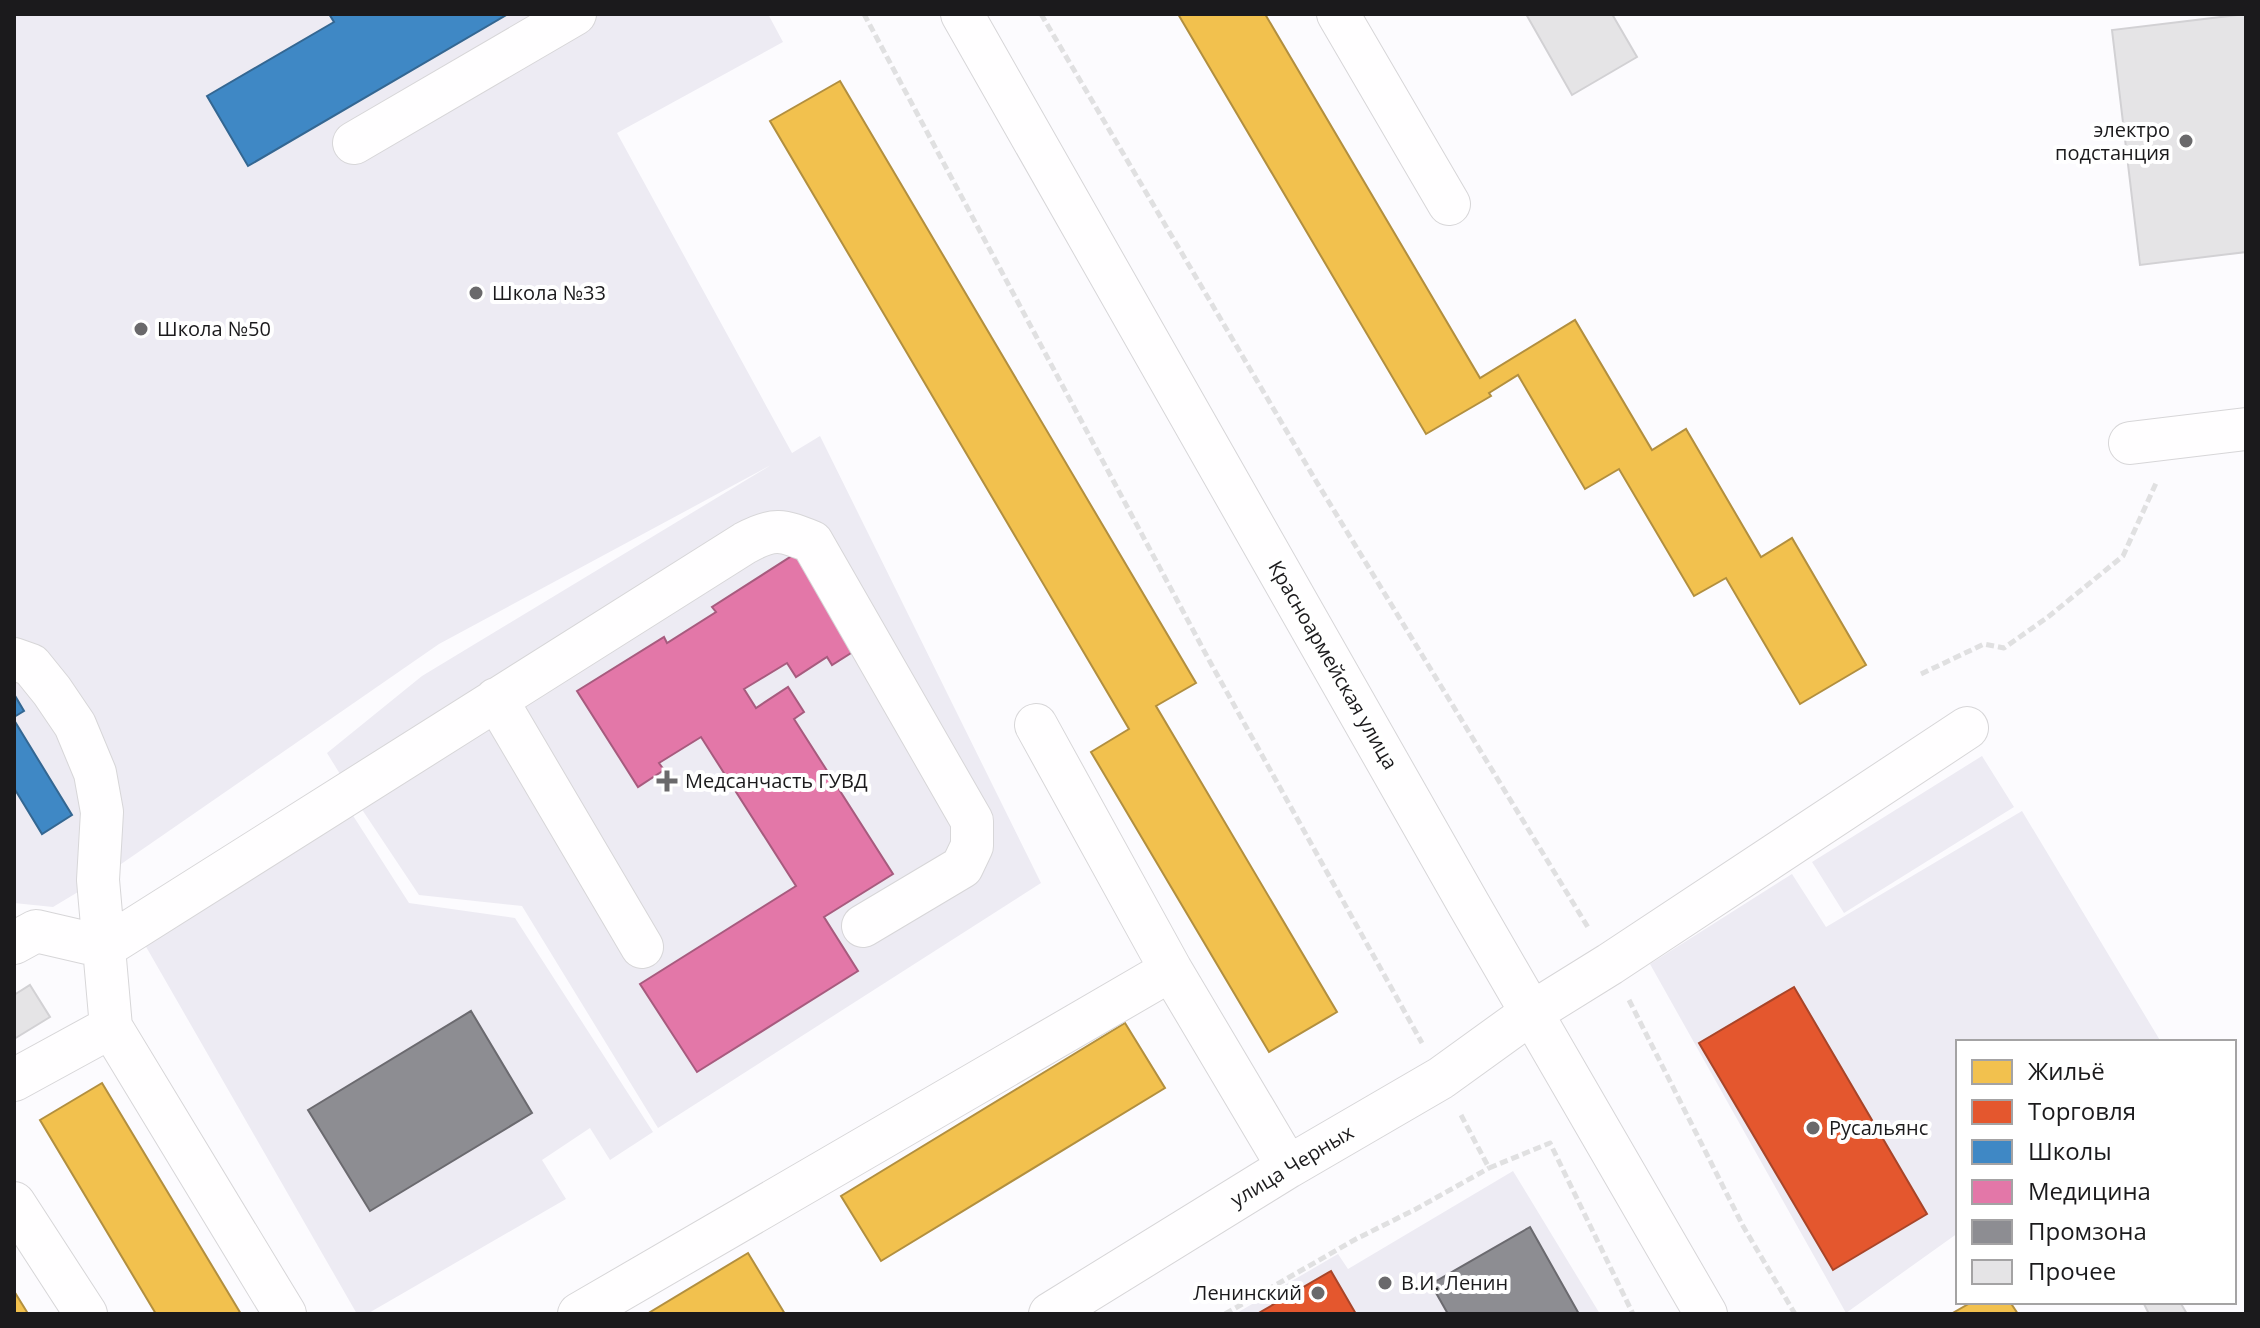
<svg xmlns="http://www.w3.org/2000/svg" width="2260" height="1328" viewBox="0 0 2260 1328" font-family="'Open Sans',sans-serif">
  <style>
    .built { fill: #edebf3 }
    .homes { fill: #f2c14e; stroke: #b28f3f; stroke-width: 2 }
    .shops { fill: #e4572e; stroke: #a84529; stroke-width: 2 }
    .schools { fill: #3f88c5; stroke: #346792; stroke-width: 2 }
    .health { fill: #e377a8; stroke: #a75b7e; stroke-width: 2 }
    .industry { fill: #8d8d92; stroke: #6b6a6f; stroke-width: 2 }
    .building { fill: #e5e4e6; stroke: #d2d1d4; stroke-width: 2 }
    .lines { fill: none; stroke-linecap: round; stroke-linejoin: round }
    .minor-casing { stroke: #d7d6d8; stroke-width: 44 }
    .path { stroke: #e0e0e1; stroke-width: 5; stroke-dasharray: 8 4; stroke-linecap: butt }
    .minor { stroke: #fffeff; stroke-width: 42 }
    .poi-dot { fill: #6a696b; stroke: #fff; stroke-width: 3 }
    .labels { text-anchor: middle; stroke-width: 8; stroke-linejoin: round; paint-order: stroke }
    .poi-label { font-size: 20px; fill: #1b1a1c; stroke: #fff; text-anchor: start }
    .street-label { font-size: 20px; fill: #1b1a1c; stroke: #fff }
  </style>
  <rect width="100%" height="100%" fill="#fcfbfe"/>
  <path class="built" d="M14 14H768L783 42 617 133 792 453 820 436 1041 883 658 1128 522 906 419 895 361 808 327 753 422 676 771 465 439 644 98 880 53 907 14 903Z
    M1982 756 2014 807 1844 913 1812 862Z
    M2022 811 2161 1042H1958V1233L1846 1313 1650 964 1792 874 1826 927Z
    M352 814 409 903 515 918 653 1132 610 1160 590 1128 542 1160 566 1199 367 1314H357L141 938Z
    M1513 1171 1600 1314H1235L1338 1254 1348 1269Z"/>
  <path class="homes" d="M1178 14H1265L1480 378 1575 320 1652 450 1686 429 1761 557 1792 538 1866 665 1800 704 1726 578 1694 596 1619 469 1585 489 1518 375 1489 393 1491 396 1426 434Z
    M840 81 1196 683 1156 706 1337 1012 1269 1052 1091 752 1129 729 770 121Z
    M1125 1023 1165 1088 881 1261 841 1196Z
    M102 1083 241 1314H156L40 1120Z
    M748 1253 785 1314H647Z
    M14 1291 27 1312 23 1314H14Z
    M1972 1302H2010L2018 1314H1951Z"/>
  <path class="shops" d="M1794 987 1927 1214 1833 1270 1699 1043Z
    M1331 1271 1356 1314H1257Z"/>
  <path class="schools" d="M329 14H508L248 166 207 96 334 22Z
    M14 694 24 711 14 717Z
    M14 720 72 815 42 834 14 788Z"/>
  <path class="health" d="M798 552 859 648 832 665 827 657 796 677 787 663 744 689 756 708 788 687 804 712 794 719 893 874 824 917 858 971 697 1072 640 984 796 886 701 737 659 763 664 770 638 787 577 691 664 637 667 643 716 612 712 607Z"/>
  <path class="industry" d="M471 1011 532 1113 370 1211 308 1110Z
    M1530 1227 1579 1314H1448L1431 1284Z"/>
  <path class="building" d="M1526 14H1612L1637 57 1572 95Z
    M2246 14V252L2140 265 2112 30Z
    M30 985 50 1017 14 1039V995Z
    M2148 1302H2180L2187 1314H2149L2144 1304Z"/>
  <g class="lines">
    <defs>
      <path id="minor" d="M962 14 1469 905 1706 1314
        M1338 14 1449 204
        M354 143 575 14
        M2130 443 2246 429
        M14 659 31 665 52 691 75 725 95 773 102 812 98 880 111 1027 285 1314
        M496 699 642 947
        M1036 725 1171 970 1288 1167
        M14 943 36 931 105 947 745 543C774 527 782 530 812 542L972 821V846L962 867 863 926
        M14 1080 111 1027
        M14 1203 86 1314
        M579 1314 1171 970
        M1050 1314 1288 1167 1441 1078 1531 1013 1610 964 1967 728"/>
    </defs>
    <use href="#minor" class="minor-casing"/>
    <path class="path" d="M864 14 1209 660 1422 1043
      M1041 14 1316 481 1589 929
      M1921 674 1984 644 2004 648 2048 617 2123 556 2157 481
      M1629 1000 1743 1226 1795 1314
      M1461 1115 1489 1168 1550 1143 1633 1314
      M1225 1314 1356 1239 1416 1209 1489 1168"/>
    <use href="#minor" class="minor"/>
  </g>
  <g class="poi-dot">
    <circle cx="2186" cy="141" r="8"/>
    <circle cx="476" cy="293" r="8"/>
    <circle cx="141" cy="329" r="8"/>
    <path d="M663 769h8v8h8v8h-8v8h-8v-8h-8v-8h8z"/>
    <circle cx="1813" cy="1128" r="8"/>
    <circle cx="1385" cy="1283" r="8"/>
    <circle cx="1318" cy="1293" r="8"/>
  </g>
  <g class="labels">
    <g class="poi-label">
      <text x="2170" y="137" text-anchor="end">электро<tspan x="2170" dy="23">подстанция</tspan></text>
      <text x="492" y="300">Школа №33</text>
      <text x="157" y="336">Школа №50</text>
      <text x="685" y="788">Медсанчасть ГУВД</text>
      <text x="1829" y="1135">Русальянс</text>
      <text x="1401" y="1290">В.И. Ленин</text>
      <text x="1302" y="1300" text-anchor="end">Ленинский</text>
    </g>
    <g class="street-label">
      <text transform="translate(1333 665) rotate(60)" y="7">Красноармейская улица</text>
      <text transform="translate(1292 1166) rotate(-31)" y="7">улица Черных</text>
    </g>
  </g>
  <rect width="2260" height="1328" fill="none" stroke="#1b1a1c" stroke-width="32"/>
  <rect x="1956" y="1040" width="280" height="264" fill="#ffffff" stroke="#a4a3a4" stroke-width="2"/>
  <rect x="1972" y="1060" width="40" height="24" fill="#f2c14e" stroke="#a4a3a4" stroke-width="2"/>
  <text x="2028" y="1080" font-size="24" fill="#1b1a1c">Жильё</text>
  <rect x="1972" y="1100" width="40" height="24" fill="#e4572e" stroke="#a4a3a4" stroke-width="2"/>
  <text x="2028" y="1120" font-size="24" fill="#1b1a1c">Торговля</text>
  <rect x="1972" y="1140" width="40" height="24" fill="#3f88c5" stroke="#a4a3a4" stroke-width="2"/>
  <text x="2028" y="1160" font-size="24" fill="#1b1a1c">Школы</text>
  <rect x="1972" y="1180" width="40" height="24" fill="#e377a8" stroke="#a4a3a4" stroke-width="2"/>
  <text x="2028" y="1200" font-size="24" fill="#1b1a1c">Медицина</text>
  <rect x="1972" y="1220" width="40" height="24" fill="#8d8d92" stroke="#a4a3a4" stroke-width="2"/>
  <text x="2028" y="1240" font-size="24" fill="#1b1a1c">Промзона</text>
  <rect x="1972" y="1260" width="40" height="24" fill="#e5e4e6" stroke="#a4a3a4" stroke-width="2"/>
  <text x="2028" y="1280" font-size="24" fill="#1b1a1c">Прочее</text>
</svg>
